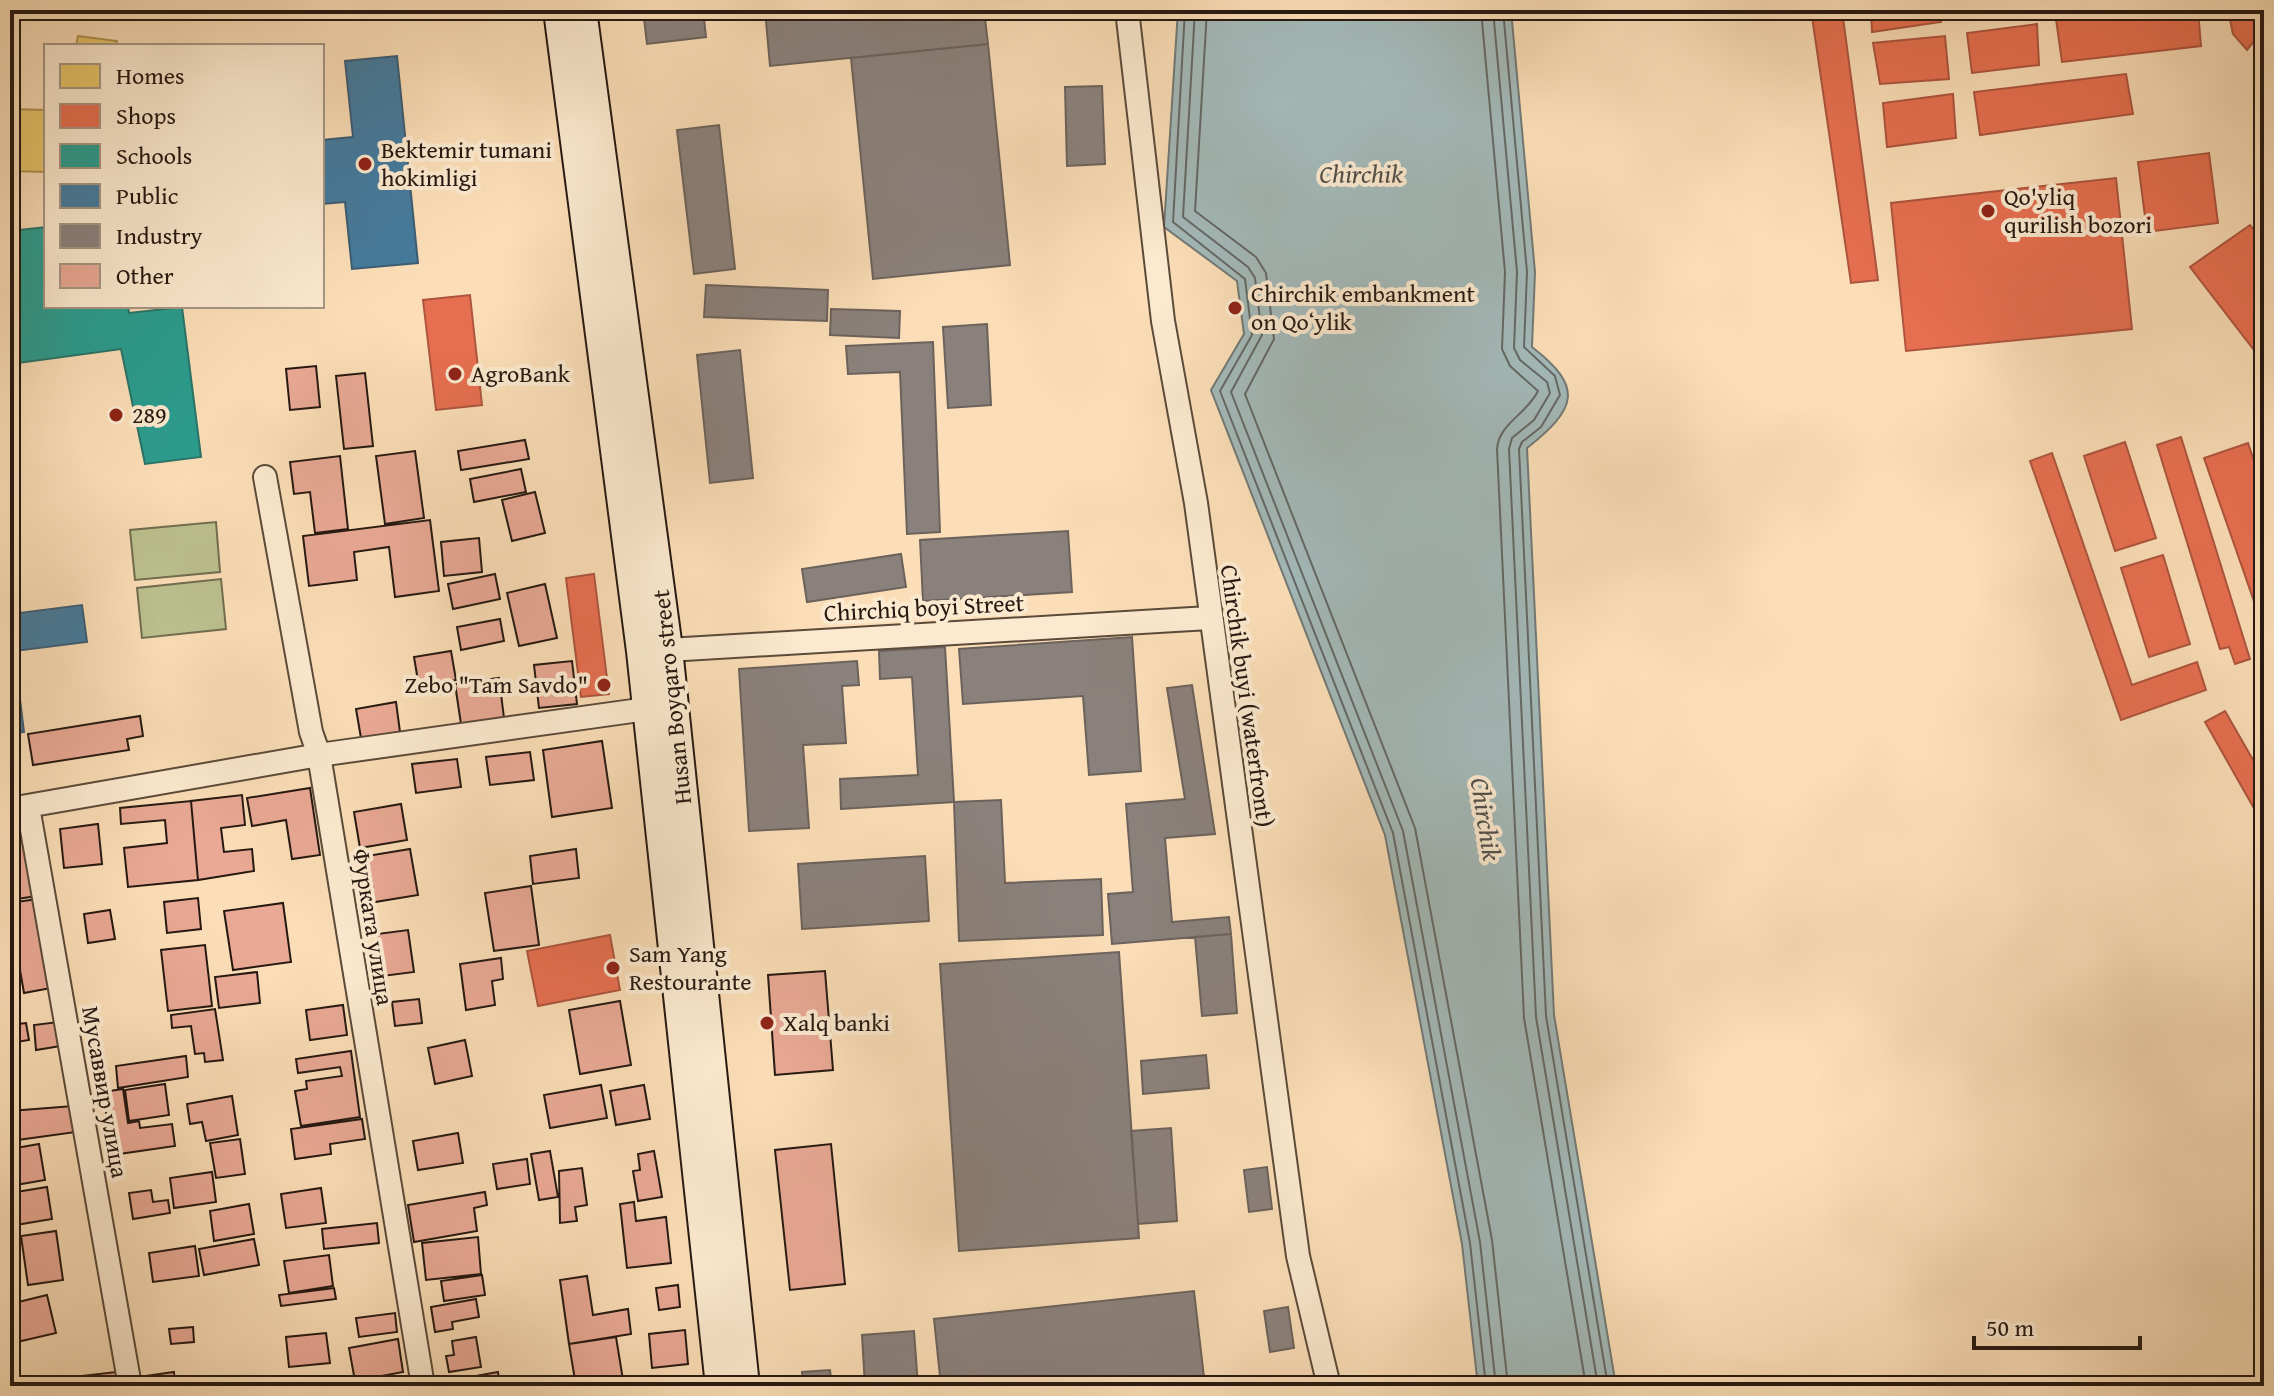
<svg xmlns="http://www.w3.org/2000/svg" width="2274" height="1396" viewBox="0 0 2274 1396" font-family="'Gentium Book Plus',serif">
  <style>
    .green { fill: #bcc290; stroke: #716d50; stroke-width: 2 }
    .water { fill: #a3b9b9; stroke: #717976; stroke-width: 2 }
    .homes { fill: #e9c46a; stroke: #ae904f; stroke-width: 2 }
    .shops { fill: #e76f51; stroke: #ad553e; stroke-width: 2 }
    .schools { fill: #2a9d8f; stroke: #297569; stroke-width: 2 }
    .public { fill: #457b9d; stroke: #3c5d73; stroke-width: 2 }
    .industry { fill: #8a817c; stroke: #6c625c; stroke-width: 2 }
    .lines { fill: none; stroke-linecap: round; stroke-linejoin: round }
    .shore { stroke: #646865; stroke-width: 2 }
    .building { fill: #e9a995; stroke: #261811; stroke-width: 2 }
    .minor-casing { stroke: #5b4a3a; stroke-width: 26 }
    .secondary-casing { stroke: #261811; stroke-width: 34 }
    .minor { stroke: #fcead0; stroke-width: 22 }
    .secondary { stroke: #fcead0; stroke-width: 30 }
    .poi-dot { fill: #8f2418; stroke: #fcead0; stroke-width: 3 }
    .labels { text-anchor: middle; stroke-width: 8; stroke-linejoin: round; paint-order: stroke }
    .poi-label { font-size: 24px; fill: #261811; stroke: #fcead0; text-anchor: start }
    .street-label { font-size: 24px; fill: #261811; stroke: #fcead0 }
    .water-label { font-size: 26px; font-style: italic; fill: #52504c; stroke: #fcead0 }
  </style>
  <rect width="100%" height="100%" fill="#fbdeb7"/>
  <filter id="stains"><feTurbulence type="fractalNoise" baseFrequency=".0025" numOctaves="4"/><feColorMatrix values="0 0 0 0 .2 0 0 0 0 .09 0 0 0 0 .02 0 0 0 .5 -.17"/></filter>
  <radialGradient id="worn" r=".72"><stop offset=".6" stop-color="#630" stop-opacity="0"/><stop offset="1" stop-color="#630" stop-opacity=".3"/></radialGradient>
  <path class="green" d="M216 522 220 572 135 580 130 530Z
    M221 579 226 629 142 638 137 588Z"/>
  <path class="water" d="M1178 10H1511L1535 272 1532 347C1585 388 1576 409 1527 448L1554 1015 1616 1386H1478L1462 1244 1385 835 1211 390 1244 334 1237 281 1164 227Z"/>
  <path class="homes" d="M78 36 117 41 116 46H76Z
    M10 109 46 110V172L10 171Z"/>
  <path class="shops" d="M1811 10H1842L1878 280 1851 283Z
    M1871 10H1940L1941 22 1872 32Z
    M1964 10H2036V11L1966 18Z
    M2124 10H2198L2201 46 2062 62 2056 19Z
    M2228 10H2264V29L2247 50 2233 34Z
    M2037 24 2039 65 1972 73 1967 33Z
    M1945 36 1949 79 1880 84 1873 43Z
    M2126 74 2133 114 1980 135 1974 92Z
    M1953 94 1956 138 1887 147 1883 103Z
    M2209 153 2218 223 2147 232 2138 162Z
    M2116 178 2132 329 1906 351 1891 203Z
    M2250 225 2260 238 2257 244 2264 253V363L2190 267Z
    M470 295 482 405 436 410 423 300Z
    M2181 437 2250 659 2235 664 2229 647 2220 649 2157 445Z
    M2125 442 2156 538 2115 551 2084 456Z
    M2248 443 2264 490V630L2204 458Z
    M2052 453 2132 685 2197 662 2206 690 2121 720 2030 461Z
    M2163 555 2190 644 2149 657 2121 568Z
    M594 574 609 694 581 697 566 578Z
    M2225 711 2264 779V826L2205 722Z
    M610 935 620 990 538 1006 527 951Z"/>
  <path class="schools" d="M46 227V306H128L129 313 182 307 201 457 145 464 121 349 10 364V231Z"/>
  <path class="public" d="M397 56 418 263 352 269 345 202 322 204V140L353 137 345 61Z
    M10 595 12 614 82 605 87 642 14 651 24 732 10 734Z"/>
  <path class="industry" d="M643 10H703L706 37 647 44Z
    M765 10H984L988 44 770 66Z
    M988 44 1010 265 873 279 851 58Z
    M1102 86 1105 164 1067 166 1065 87Z
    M719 125 735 269 694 274 677 130Z
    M706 285 828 290 827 321 704 317Z
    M831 309 900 311 899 338 830 335Z
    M987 324 991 405 948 408 943 327Z
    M933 342 940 532 907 534 900 372 848 374 846 346Z
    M740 350 753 478 710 483 697 355Z
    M1068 531 1072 592 923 601 920 540Z
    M901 554 906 587 807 602 802 569Z
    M1132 637 1141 771 1089 775 1083 696 963 704 959 649Z
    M945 647 954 802 841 809 840 779 918 775 912 677 880 679 879 651Z
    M857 661 859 685 842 686 846 743 803 745 809 828 749 831 739 669Z
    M1192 685 1215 834 1165 838 1172 922 1229 917 1231 934 1112 944 1108 894 1133 892 1126 804 1185 799 1167 688Z
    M1001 800 1005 883 1101 879 1103 935 959 941 954 802Z
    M925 856 929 921 802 929 798 864Z
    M1231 934 1237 1013 1202 1016 1195 937Z
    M1119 952 1139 1238 959 1251 940 964Z
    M1206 1055 1209 1088 1143 1094 1141 1061Z
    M1171 1128 1177 1221 1138 1224 1131 1131Z
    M1267 1167 1272 1209 1249 1212 1244 1170Z
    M1194 1291 1205 1386H1118V1381L1046 1386H941L934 1319Z
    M1288 1307 1294 1348 1270 1352 1264 1311Z
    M914 1331 918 1386H865L862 1335Z
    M830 1370 832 1386H803L802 1372Z"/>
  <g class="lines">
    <path class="shore" d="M1185 10 1173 222 1245 279 1252 335 1220 391 1393 833 1470 1243 1486 1386
      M1195 10 1183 217 1248 267 1255 278 1262 335 1231 392 1403 831 1480 1242 1496 1386
      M1207 10 1195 211 1256 257 1266 273 1274 339 1245 394 1415 828 1492 1240 1508 1386
      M1481 10 1505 272 1502 349 1510 366 1538 391C1527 414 1499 423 1497 449L1524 1018 1586 1386
      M1493 10 1517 272 1514 348 1520 360 1547 382 1550 393 1534 420 1512 438 1509 449 1536 1017 1598 1386
      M1503 10 1527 272 1524 347 1555 376 1560 395 1541 427 1522 442 1519 449 1546 1016 1608 1386"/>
  </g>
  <path class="building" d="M316 366 320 407 290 410 286 369Z
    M365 373 373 446 344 449 336 376Z
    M525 440 529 459 461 470 458 451Z
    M415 451 424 518 385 524 376 456Z
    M340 456 348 529 315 533 310 492 294 494 290 462Z
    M521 469 526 492 474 502 470 479Z
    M535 492 545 533 512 541 502 500Z
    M430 520 439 591 395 597 389 547 354 552 357 580 309 586 303 536Z
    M479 538 482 572 444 576 441 542Z
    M495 574 500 599 453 609 448 584Z
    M545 584 557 638 519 646 507 593Z
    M500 619 504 641 461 650 457 627Z
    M451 651 456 680 419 687 414 657Z
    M572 661 577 704 539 708 534 665Z
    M499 678 504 718 461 724 455 684Z
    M396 702 400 732 361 738 356 709Z
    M140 716 143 736 127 739 129 750 33 765 28 734Z
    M602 741 612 808 552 817 543 750Z
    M530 752 534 780 490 785 486 757Z
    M457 759 461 787 416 793 412 764Z
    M310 788 320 855 292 859 286 820 252 826 247 798Z
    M242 795 245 825 221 828 224 852 252 849 254 871 198 880 191 801Z
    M191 801 198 880 128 887 124 848 167 843 165 820 121 824 120 808Z
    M401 804 407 840 360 848 354 812Z
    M21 821 37 896 10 900V823Z
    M98 824 102 864 64 868 60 829Z
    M410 849 418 895 375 902 367 856Z
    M576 849 579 878 533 884 530 856Z
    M531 886 539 945 494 951 485 893Z
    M198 898 201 929 167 933 164 902Z
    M37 899 51 988 24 993 17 953 10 955V903Z
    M283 903 291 962 233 970 224 911Z
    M110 910 115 939 88 943 84 914Z
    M408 930 414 972 383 976 377 934Z
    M205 945 212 1006 168 1011 161 950Z
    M501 958 503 979 492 981 495 1005 466 1010 460 964Z
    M825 971 833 1070 775 1075 768 975Z
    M257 972 260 1003 219 1008 215 977Z
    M419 999 422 1023 395 1026 392 1002Z
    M620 1001 631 1065 580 1074 569 1010Z
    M343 1005 347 1035 310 1040 306 1010Z
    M215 1009 223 1060 205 1062 204 1053 195 1054 191 1026 172 1028 171 1015Z
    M58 1022 61 1046 36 1050 34 1025Z
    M26 1023 29 1040 10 1043V1025Z
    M465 1040 472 1076 435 1084 428 1048Z
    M351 1051 360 1117 301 1126 295 1091 307 1089 306 1081 342 1076 340 1067 298 1073 296 1059Z
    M186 1056 188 1077 118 1088 116 1066Z
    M165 1084 169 1115 129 1121 125 1090Z
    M601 1085 607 1118 550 1128 544 1095Z
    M644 1085 650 1119 616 1125 610 1091Z
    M123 1089 128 1123 139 1121 140 1128 172 1124 175 1146 112 1155 103 1092Z
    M232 1096 238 1135 206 1141 202 1122 190 1124 187 1104Z
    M73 1106 76 1132 10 1141V1111Z
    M362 1119 365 1139 330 1144 331 1154 295 1159 291 1129Z
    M458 1133 463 1163 418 1170 413 1141Z
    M240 1139 245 1174 216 1178 210 1143Z
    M39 1144 45 1180 10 1186V1149Z
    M831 1144 845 1284 790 1290 775 1150Z
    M550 1151 558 1197 539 1200 531 1154Z
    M654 1151 662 1197 638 1201 633 1171 640 1170 638 1154Z
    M527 1159 530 1184 497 1189 493 1164Z
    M582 1168 587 1205 575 1207 577 1221 560 1223 559 1171Z
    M212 1172 216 1202 174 1208 170 1178Z
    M47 1187 52 1219 10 1226V1193Z
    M321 1188 326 1223 286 1228 281 1194Z
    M151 1190 153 1202 168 1200 170 1213 133 1219 129 1193Z
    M485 1192 487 1205 474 1208 477 1231 414 1242 408 1205Z
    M634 1202 636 1221 666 1217 671 1263 627 1268 620 1204Z
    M249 1204 254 1234 214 1241 210 1211Z
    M377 1223 379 1243 324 1249 322 1229Z
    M56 1231 63 1280 28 1285 21 1236Z
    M478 1237 481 1274 426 1280 422 1243Z
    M254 1239 259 1265 204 1275 199 1249Z
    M195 1246 199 1276 153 1282 149 1253Z
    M329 1255 333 1286 289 1293 284 1261Z
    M482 1275 485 1295 444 1301 441 1281Z
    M587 1276 593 1315 628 1309 631 1334 569 1344 560 1280Z
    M678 1285 680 1307 659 1310 656 1288Z
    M334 1288 336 1299 281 1306 279 1295Z
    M47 1295 56 1333 17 1342 10 1304Z
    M476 1299 479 1317 452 1322 453 1329 435 1332 431 1307Z
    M395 1313 397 1332 359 1337 356 1318Z
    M193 1327 194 1342 171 1344 169 1329Z
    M685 1330 688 1364 652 1368 649 1334Z
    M326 1333 330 1363 289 1367 286 1337Z
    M476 1337 481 1367 449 1372 446 1356 454 1355 452 1341Z
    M616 1337 624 1386H576L569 1344Z
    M398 1339 403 1372 355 1381 349 1348Z
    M116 1372 117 1386H74L72 1377Z
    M174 1372 175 1386H146L145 1376Z
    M498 1372 500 1386H444L443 1382Z
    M403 1378 404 1386H351Z"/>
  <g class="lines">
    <defs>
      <path id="minor" d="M1127 10 1163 321 1196 503 1298 1256 1329 1386
        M10 15 12 10
        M265 477 311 732 319 755 423 1386
        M651 651 1209 618
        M28 807 130 1386
        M10 809 319 755 661 707"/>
      <path id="secondary" d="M559 10 642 651 721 1386
        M581 10 667 649 744 1386"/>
    </defs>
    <use href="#minor" class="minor-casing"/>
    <use href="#secondary" class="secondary-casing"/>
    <use href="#minor" class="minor"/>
    <use href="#secondary" class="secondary"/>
  </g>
  <g class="poi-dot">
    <circle cx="365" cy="164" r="8"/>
    <circle cx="1988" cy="211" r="8"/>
    <circle cx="1235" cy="308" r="8"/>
    <circle cx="455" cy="374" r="8"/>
    <circle cx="116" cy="415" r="8"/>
    <circle cx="604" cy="685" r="8"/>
    <circle cx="613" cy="968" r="8"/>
    <circle cx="767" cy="1023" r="8"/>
  </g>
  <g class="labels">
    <g class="poi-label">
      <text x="381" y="158">Bektemir tumani<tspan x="381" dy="28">hokimligi</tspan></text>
      <text x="2004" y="205">Qo'yliq<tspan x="2004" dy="28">qurilish bozori</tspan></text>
      <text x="1251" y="302">Chirchik embankment<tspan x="1251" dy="28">on Qoʻylik</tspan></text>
      <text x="471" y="382">AgroBank</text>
      <text x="132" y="423">289</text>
      <text x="588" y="693" text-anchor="end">Zebo "Tam Savdo"</text>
      <text x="629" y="962">Sam Yang<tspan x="629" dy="28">Restourante</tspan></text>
      <text x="783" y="1031">Xalq banki</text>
    </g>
    <g class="street-label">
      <text transform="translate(924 608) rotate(-3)" y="8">Chirchiq boyi Street</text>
      <text transform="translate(1247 696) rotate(82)" y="8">Chirchik buyi (waterfront)</text>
      <text transform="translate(672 697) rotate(-96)" y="8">Husan Boyqaro street</text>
      <text transform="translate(373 927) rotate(81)" y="8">Фурката улица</text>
      <text transform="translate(105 1092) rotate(80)" y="8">Мусаввир улица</text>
    </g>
    <g class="water-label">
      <text x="1361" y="183">Chirchik</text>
      <text transform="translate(1486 819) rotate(81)" y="9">Chirchik</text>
    </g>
  </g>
  <rect width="2274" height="1396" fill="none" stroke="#fbdeb7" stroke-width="40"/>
  <rect x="12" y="12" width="2250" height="1372" fill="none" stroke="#261811" stroke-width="4"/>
  <rect x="20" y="20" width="2234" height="1356" fill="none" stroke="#261811" stroke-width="2"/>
  <rect x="44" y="44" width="280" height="264" fill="#fcead0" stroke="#a69684" stroke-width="2"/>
  <rect x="60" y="64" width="40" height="24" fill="#e9c46a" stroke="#a69684" stroke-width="2"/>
  <text x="116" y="84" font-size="24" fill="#261811">Homes</text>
  <rect x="60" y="104" width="40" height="24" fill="#e76f51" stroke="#a69684" stroke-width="2"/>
  <text x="116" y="124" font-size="24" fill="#261811">Shops</text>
  <rect x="60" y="144" width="40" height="24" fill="#2a9d8f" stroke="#a69684" stroke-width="2"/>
  <text x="116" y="164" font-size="24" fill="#261811">Schools</text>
  <rect x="60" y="184" width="40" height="24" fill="#457b9d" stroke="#a69684" stroke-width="2"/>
  <text x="116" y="204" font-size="24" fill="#261811">Public</text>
  <rect x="60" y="224" width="40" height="24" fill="#8a817c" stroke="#a69684" stroke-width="2"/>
  <text x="116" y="244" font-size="24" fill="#261811">Industry</text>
  <rect x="60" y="264" width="40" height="24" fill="#e9a995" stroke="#a69684" stroke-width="2"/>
  <text x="116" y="284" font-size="24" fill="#261811">Other</text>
  <path d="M1974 1336v12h166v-12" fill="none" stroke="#261811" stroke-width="4"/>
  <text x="1986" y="1336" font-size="24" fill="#261811" stroke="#fcead0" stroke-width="6" paint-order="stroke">50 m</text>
  <rect width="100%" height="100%" filter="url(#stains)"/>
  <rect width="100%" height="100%" fill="url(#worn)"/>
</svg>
